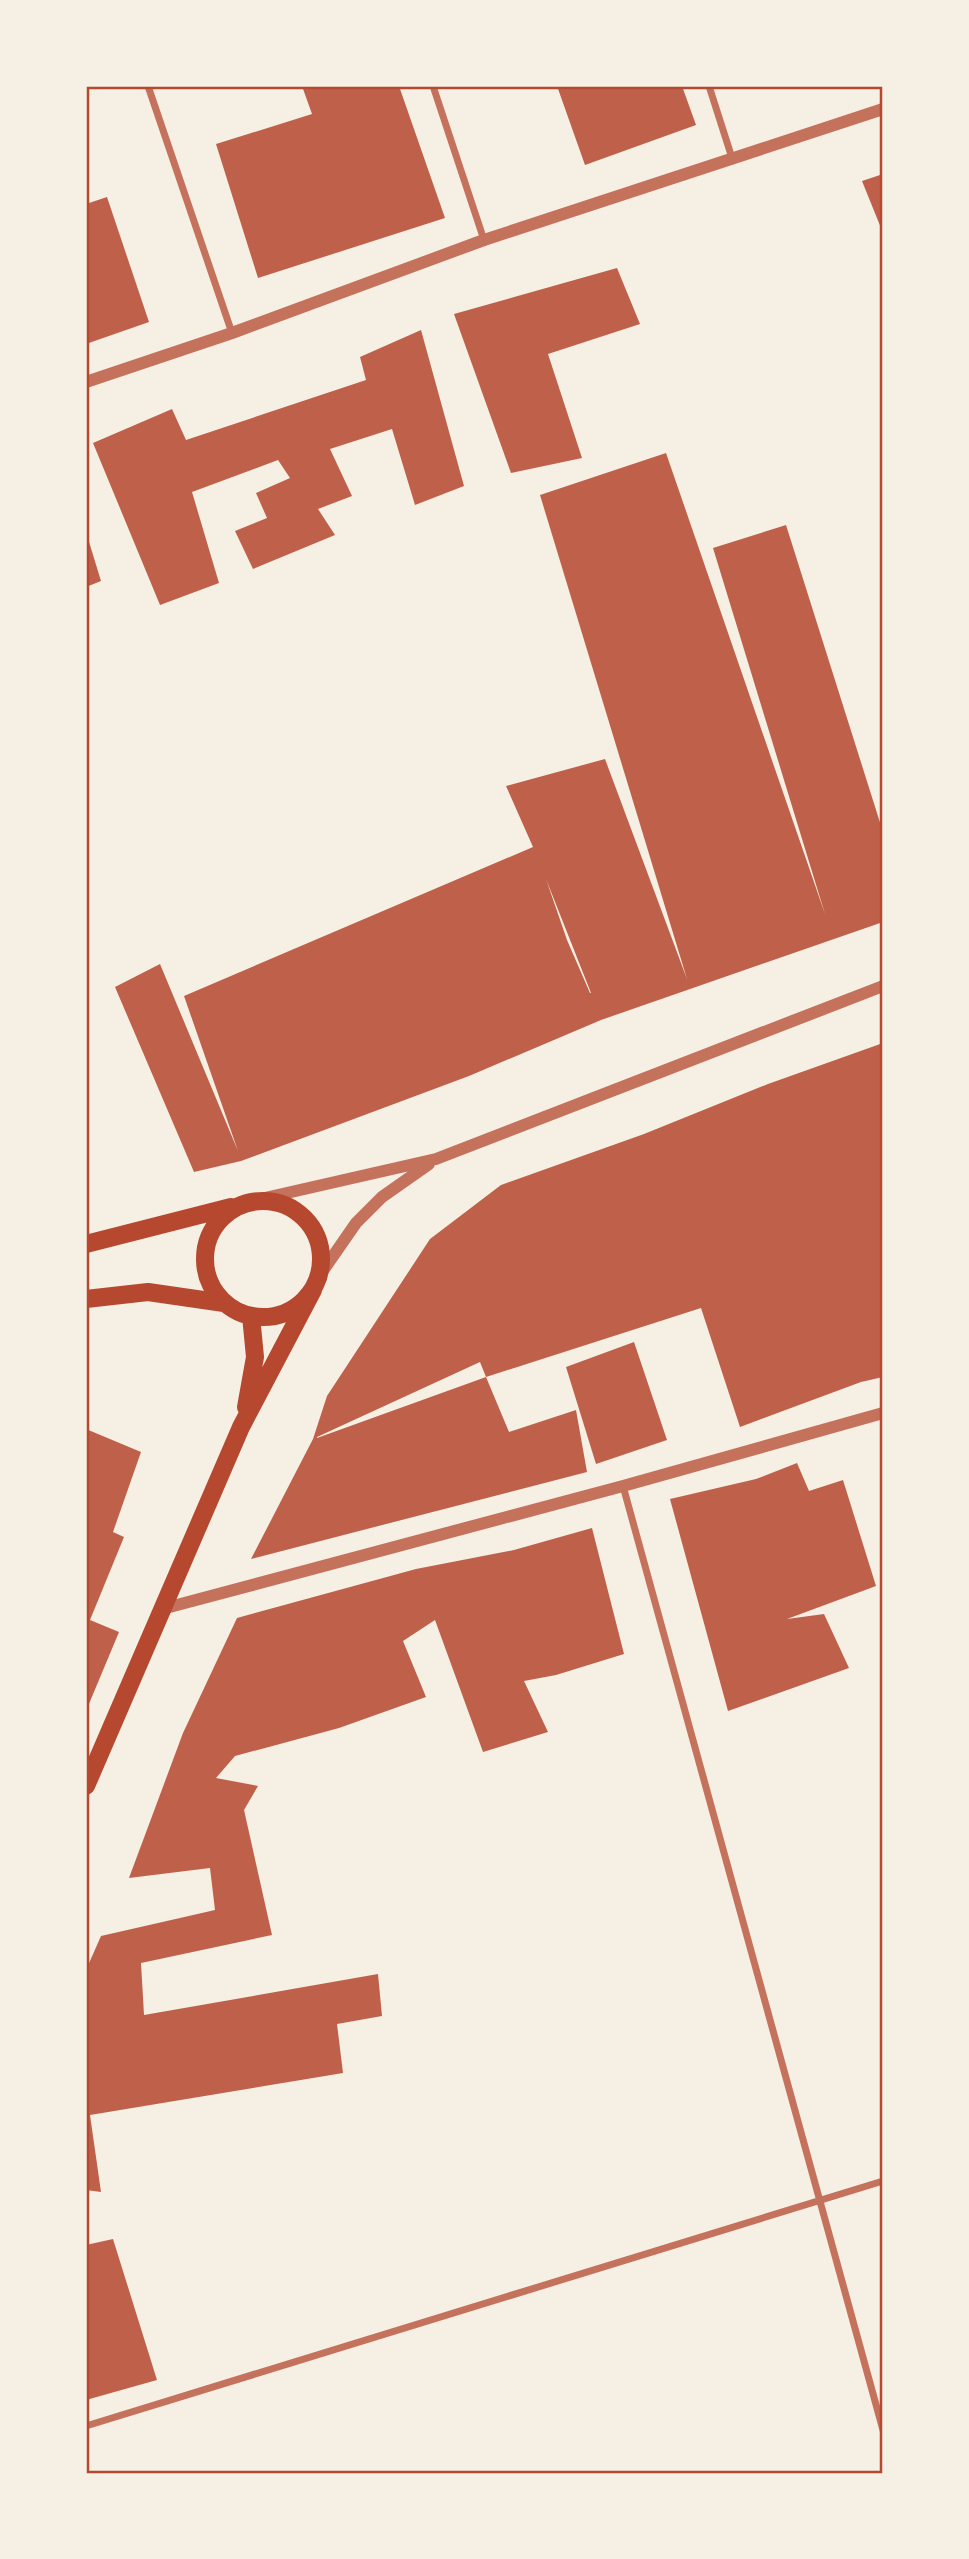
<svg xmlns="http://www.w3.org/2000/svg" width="969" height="2559" viewBox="0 0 969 2559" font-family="'PT Sans',sans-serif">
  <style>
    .building { fill: #bf614a; fill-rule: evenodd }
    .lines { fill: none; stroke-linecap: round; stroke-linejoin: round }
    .minor { stroke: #c5725c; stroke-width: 7 }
    .tertiary { stroke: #c5725c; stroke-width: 12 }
    .primary { stroke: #b5482f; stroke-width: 18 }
    .neatline { fill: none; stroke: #b5482f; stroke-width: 2.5 }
  </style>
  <rect width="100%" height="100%" fill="#f6efe4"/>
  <path class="building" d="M302 86H399L445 218 258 278 216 144 312 114Z
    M557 86H682L696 125 585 165Z
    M883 174V233L862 181Z
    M107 197 149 322 86 344V204Z
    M617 268 640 324 548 354 582 458 511 473 454 314Z
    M421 330 464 486 415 505 392 429 330 449 352 496 318 509 335 535 253 569 235 531 267 518 256 493 290 478 278 460 192 492 219 583 160 605 93 443 172 409 186 440 366 380 360 357Z
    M666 453 825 914 713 548 786 525 883 832V922L601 1020 469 1076 241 1161 194 1172 115 987 160 964 238 1151 184 996 533 847 506 786 605 759 687 979 540 495ZM546 879 591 993H590L567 940Z
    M86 532 101 581 86 587Z
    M883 1043V1377L861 1382 740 1427 701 1308 486 1377 509 1432 576 1410 587 1472 251 1559 313 1439 327 1396 430 1239 501 1185 644 1134 768 1084ZM480 1362 486 1377 317 1438V1437Z
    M634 1342 667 1440 596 1464 566 1367Z
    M86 1429 141 1452 113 1532 124 1537 90 1620 119 1632 86 1711Z
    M797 1463 809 1491 843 1480 876 1586 787 1619 824 1614 849 1668 728 1711 670 1499 756 1479Z
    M592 1528 624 1654 556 1675 524 1681 548 1732 483 1752 435 1620 403 1641 426 1697 339 1728 235 1756 216 1778 258 1786 244 1810 272 1935 141 1963 144 2015 378 1974 382 2016 337 2024 343 2073 90 2115 101 2192 86 2190V1970L101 1936 215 1910 210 1868 129 1878 183 1733 237 1618 416 1569 514 1550Z
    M113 2239 157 2380 86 2400V2245Z"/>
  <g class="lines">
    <path class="minor" d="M148 86 232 333
      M433 86 484 240
      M709 86 732 158
      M623 1486 883 2430
      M86 2426 883 2181"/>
    <path class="tertiary" d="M86 382 232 333 484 240 883 109
      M256 1200 436 1159 883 986
      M320 1275 356 1223 382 1197 429 1164
      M162 1609 623 1486 883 1413"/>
    <path class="primary" d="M205 1259a58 58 0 1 1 116 0a58 58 0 1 1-116 0Z
      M86 1244 231 1207
      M86 1299 148 1292 224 1303
      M246 1407 255 1357 251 1316
      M86 1786 241 1427 313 1290"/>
  </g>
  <rect width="969" height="2559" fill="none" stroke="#f6efe4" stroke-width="175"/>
  <rect x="88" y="88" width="793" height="2384" class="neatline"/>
</svg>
